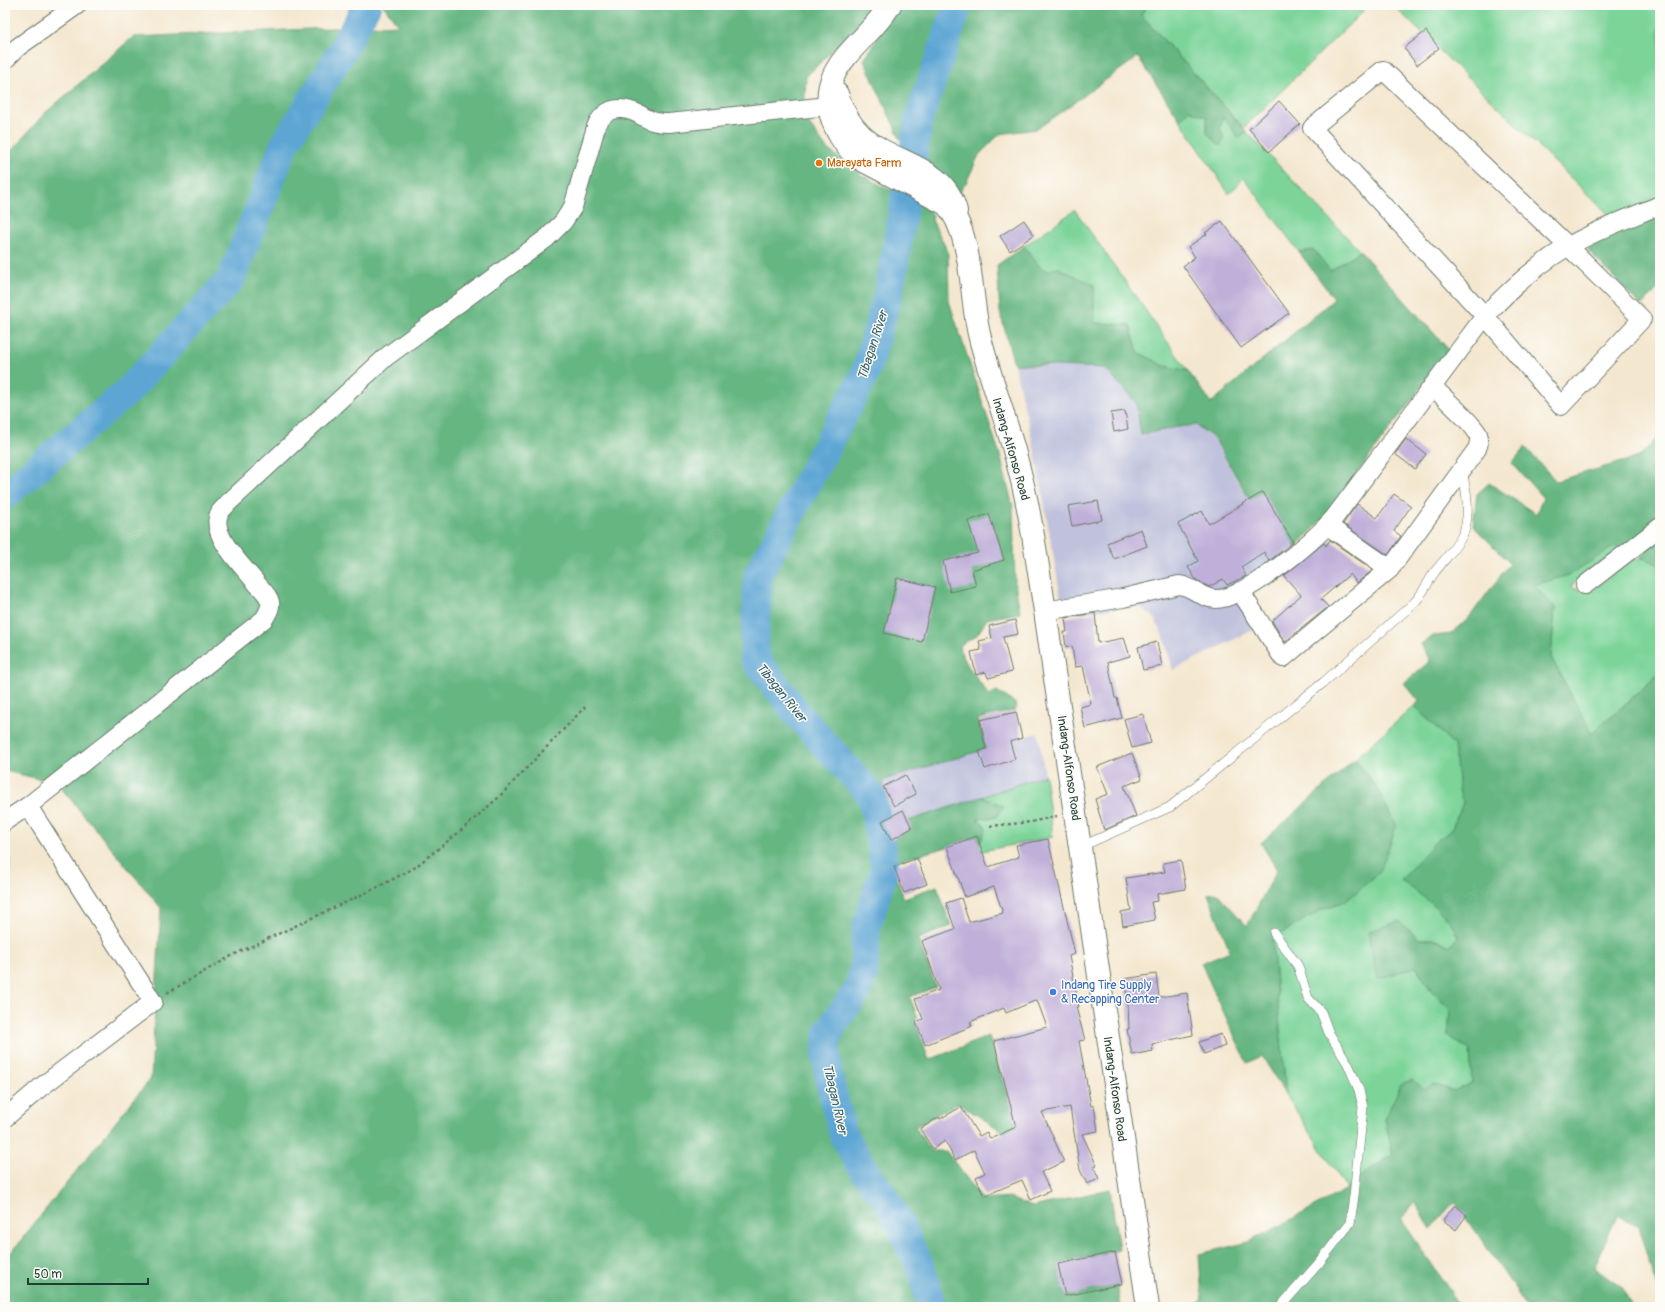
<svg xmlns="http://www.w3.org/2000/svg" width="1665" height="1312" viewBox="0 0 1665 1312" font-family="Pangolin,sans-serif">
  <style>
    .industrial { fill: #c0c2dd }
    .green { fill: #7cd499; stroke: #4e8866 }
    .forest { fill: #65b681; stroke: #427a5a }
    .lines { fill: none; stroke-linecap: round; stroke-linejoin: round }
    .river { stroke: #5da6d4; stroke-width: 29 }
    .building { fill: #c0b0d9 }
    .lane-casing { stroke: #6a786a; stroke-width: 10 }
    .street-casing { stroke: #6a786a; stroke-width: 20 }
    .secondary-casing { stroke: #6a786a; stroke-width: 24 }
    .path { stroke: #6a786a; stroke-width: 2.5; stroke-dasharray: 3 3; stroke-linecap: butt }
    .lane { stroke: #fff; stroke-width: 9 }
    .street { stroke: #fff; stroke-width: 18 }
    .secondary { stroke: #fff; stroke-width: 22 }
    .food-dot { fill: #e8710a; stroke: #fdfcf7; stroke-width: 1.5 }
    .shop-dot { fill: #3f7fe0; stroke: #fdfcf7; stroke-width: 1.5 }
    .labels { text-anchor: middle; stroke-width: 3; stroke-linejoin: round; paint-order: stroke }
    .food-label { font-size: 12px; fill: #c56008; stroke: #fdfcf7; text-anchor: start }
    .street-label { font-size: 12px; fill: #1f3d34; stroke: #fdfcf7 }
    .shop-label { font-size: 12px; fill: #366cbe; stroke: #fdfcf7; text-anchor: start }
    .water-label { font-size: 13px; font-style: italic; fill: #35626c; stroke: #fdfcf7 }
  </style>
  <rect width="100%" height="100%" fill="#fdfcf7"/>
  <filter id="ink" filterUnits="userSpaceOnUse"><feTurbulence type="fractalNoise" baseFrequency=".025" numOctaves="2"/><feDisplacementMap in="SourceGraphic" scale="8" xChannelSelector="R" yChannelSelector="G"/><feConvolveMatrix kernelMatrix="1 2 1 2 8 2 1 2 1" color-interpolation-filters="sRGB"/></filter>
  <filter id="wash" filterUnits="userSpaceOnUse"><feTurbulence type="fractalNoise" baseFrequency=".012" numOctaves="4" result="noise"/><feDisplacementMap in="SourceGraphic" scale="16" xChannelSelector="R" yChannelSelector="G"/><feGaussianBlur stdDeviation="0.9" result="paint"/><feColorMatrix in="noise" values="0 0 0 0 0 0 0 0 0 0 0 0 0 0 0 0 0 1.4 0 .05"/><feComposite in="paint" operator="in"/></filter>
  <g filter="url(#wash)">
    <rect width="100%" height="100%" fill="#f4e7cf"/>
    <path class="industrial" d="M1014 364 1105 368 1136 403 1141 435 1177 427 1196 425 1213 438 1249 500 1263 492 1296 547 1230 590 1257 628 1173 670 1164 638 1154 617 1138 606 1064 615 1035 452Z
      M1038 733 1045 775 909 821 912 828 891 840 879 833 884 780Z"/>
    <path class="green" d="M1147 5H1369L1244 128 1141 15Z
      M1393 5H1660V198L1612 218Z
      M1189 110 1207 117V133L1220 128 1223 117 1239 138 1247 132 1360 251 1330 271 1314 250 1299 252 1244 178 1229 194 1180 120Z
      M1075 210 1188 371 1164 366 1138 352 1130 325 1094 323 1048 271 1039 266 1024 246Z
      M1615 545 1620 548 1570 587 1590 593 1628 561 1643 558 1660 565V673L1592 734 1551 657 1555 607 1533 585 1569 575Z
      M1414 706 1455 745 1459 790 1463 803 1451 831 1435 842 1431 903 1451 922 1458 937 1450 946 1433 939H1419L1399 921 1416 967 1431 990 1450 1010 1448 1036 1470 1050 1472 1083 1453 1091 1434 1084 1385 1119 1393 1155 1373 1167 1347 1189 1286 1095 1272 939 1322 909 1346 901 1379 791 1355 759Z
      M1045 775 1053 837 982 851 979 843 983 838 977 819 996 817 1003 806 981 797Z"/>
    <path class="forest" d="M383 5H872L862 21 806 77 804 117 827 149 863 176 928 209 933 215 932 220 948 252 949 301 1000 455 1013 507 1015 583 1020 613 987 619 977 635 962 644 959 648 968 666 989 695 997 691 1015 703 1016 710 978 719 986 749 884 780 879 833 891 840 912 828 908 821 981 797 1004 806 997 817 977 819 984 824 986 830 979 843 977 836 947 847 890 863 904 898 937 886 951 926 918 939 936 987 910 997 918 1018 914 1020 929 1060 989 1036 1017 1129 1005 1133 958 1103 915 1127 931 1151H946L983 1200 1009 1198 1033 1207 1110 1189 1119 1250 1058 1264 1065 1296 1117 1285 1121 1307H5V1260L151 1078 161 908 57 783 5 771V158L44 114 133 37 398 25Z
      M897 5H1147L1141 15 1247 132 1239 138 1223 117 1220 128 1224 139 1220 146 1207 133V117L1189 110 1180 120 1138 57 1037 129 1000 134 979 155 966 183 956 197 913 154 915 144 900 139 864 60Z
      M1660 214V287L1641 306 1587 249 1613 235Z
      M1024 246 1039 266 1048 271 1056 267 1094 285V323L1130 325 1138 352 1164 366 1188 371 1211 403 1334 299 1299 252 1314 250 1330 271 1360 251 1449 350 1323 519 1296 547 1263 492 1250 500 1214 438 1196 425 1177 427 1141 435 1136 403 1105 368 1014 364 1000 312 997 265Z
      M1660 435V565L1615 546 1569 575 1533 585 1555 607 1551 657 1592 734 1660 673V1297L1638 1227 1617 1216 1594 1268 1621 1287 1633 1307H1527L1455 1201 1431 1228 1415 1202 1401 1219 1459 1304 1457 1307H1191L1202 1301 1199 1254 1249 1242 1347 1189 1373 1167 1393 1155 1385 1119 1401 1084 1412 1080 1425 1089 1434 1084 1453 1091 1472 1083 1470 1050 1448 1036 1450 1010 1431 990 1416 967 1377 979 1368 932 1399 921 1419 939H1433L1450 946 1458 937 1451 922 1431 903 1401 880 1435 842 1451 831 1463 803 1459 790 1454 745 1414 706 1419 701 1404 683 1430 661 1421 644 1433 636 1451 634 1468 619 1510 563 1473 526 1477 494 1489 483 1536 514 1543 498 1512 463 1525 447 1556 481 1639 457Z
      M1355 759 1379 791 1396 827 1380 872 1346 901 1322 909 1272 939 1286 1095 1262 1056 1247 1063 1201 963 1230 951 1208 894 1217 893 1247 926 1277 870 1261 843Z"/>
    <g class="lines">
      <path class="river" d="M5 495 128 391 231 279 285 143 341 53 367 5
        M932 1307 921 1268 889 1203 864 1171 843 1134 829 1079 826 1052 828 1032 857 991 864 972 866 928 885 867 872 796 801 718 754 658 758 575 865 374 890 287 919 118 958 5"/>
    </g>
    <g id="blocks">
      <path class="building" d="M1426 31 1439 48 1417 65 1404 48Z
        M1279 101 1300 124 1269 152 1249 129Z
        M1024 220 1034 235 1010 251 1000 236Z
        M1222 221 1289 313 1241 348 1183 266 1195 257 1188 247 1207 234 1205 233Z
        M1125 411 1128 429 1114 432 1111 413Z
        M1406 439 1426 454 1415 469 1395 454Z
        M1263 492 1293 542 1269 561 1264 552 1241 567 1246 576 1227 585 1223 579 1209 587 1196 580 1188 567 1198 561 1178 524 1202 511 1209 524Z
        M1394 494 1411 506 1394 531 1401 536 1388 555 1343 524 1357 504 1377 518Z
        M1098 501 1102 520 1072 526 1068 506Z
        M989 514 1004 560 972 570 976 586 950 592 943 561 978 553 968 521Z
        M1141 529 1147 546 1114 559 1107 543Z
        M1330 540 1373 570 1357 583 1350 574 1321 599 1328 607 1285 642 1272 621 1301 595 1284 576 1324 543 1326 546Z
        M897 578 935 587 922 642 884 633Z
        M1095 613 1098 643 1124 638 1130 656 1108 662 1115 698H1117L1122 718 1085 728 1080 707 1091 704 1083 666 1075 667 1072 646 1066 647 1064 632H1067L1065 618Z
        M1015 620 1018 634 1003 637 1012 672 988 678 986 672 976 675 971 652 981 650 979 641 992 638 989 626Z
        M1157 642 1162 666 1143 670 1138 647Z
        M1016 712 1022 738 1010 742 1015 759 985 769 979 751 986 749 980 720Z
        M1143 714 1151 743 1132 748 1124 719Z
        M1132 753 1142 779 1124 786 1136 816 1104 830 1095 799 1108 794 1097 767Z
        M905 775 916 794 894 806 883 787Z
        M903 810 912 828 891 840 882 821Z
        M977 836 988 867 1019 857 1016 845 1048 839 1075 954 1069 956 1079 1007H1076L1085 1040 1079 1041 1091 1106H1094L1098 1131 1082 1134 1097 1166 1094 1167 1099 1179 1087 1184 1080 1170 1070 1107 1042 1112 1064 1162 1041 1172 1050 1191 1031 1200 1022 1180 984 1196 976 1177 985 1173 974 1150 955 1160 945 1141 933 1149 920 1129 939 1117 940 1119 961 1107 979 1136 987 1132 990 1139 1016 1127 994 1041 1047 1027 1037 1000 1006 1013 1004 1008 970 1022 972 1026 925 1045 916 1022 923 1019 915 999 939 990 922 941 955 929 946 903 961 898 969 922 1003 913 994 887 965 897 947 847Z
        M917 858 927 884 904 893 894 867Z
        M1181 860 1186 889 1157 894 1158 901 1151 902 1155 920 1123 926 1121 912 1131 910 1126 878 1165 872 1163 863Z
        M1156 974 1159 997 1187 993 1193 1035 1152 1044 1153 1051 1132 1055 1127 1029H1129L1128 1004 1124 979Z
        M1221 1034 1225 1046 1204 1054 1199 1042Z
        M1455 1205 1467 1215 1456 1230 1443 1220Z
        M1115 1252 1122 1284 1065 1296 1058 1264Z"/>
    </g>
  </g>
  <g filter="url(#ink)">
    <use href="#blocks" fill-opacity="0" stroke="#6a786a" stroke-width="1"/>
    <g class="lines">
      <defs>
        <path id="lane" d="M1080 847 1170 807 1324 682 1414 603C1423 594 1427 583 1434 573 1443 561 1455 549 1462 536 1471 519 1467 487 1461 470
          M5 852 6 863 5 866
          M1274 933 1298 966 1308 998 1321 1012 1329 1033 1348 1064 1359 1090 1363 1107 1354 1196 1350 1223 1319 1263 1280 1307"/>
        <path id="street" d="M5 60 18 47 77 5
          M1383 70 1568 246 1642 319 1561 406 1485 316 1312 128Z
          M1328 526 1390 569
          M1585 585 1660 527
          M1240 591 1283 658 1390 569 1477 449C1479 444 1480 439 1478 434 1472 422 1443 397 1432 386
          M1045 611 1123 598 1179 585C1193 586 1201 599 1216 599 1245 599 1314 541 1334 518L1485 316C1509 290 1537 265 1567 247 1596 230 1629 218 1660 205
          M5 821 28 806 264 619C267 614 271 609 270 602 269 596 262 589 258 585 246 569 207 534 220 512 222 509 226 506 228 503L386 357 547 238 563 222 573 207 596 127C603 110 617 105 634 112 640 114 646 119 653 121 658 123 663 123 669 123L828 106
          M5 1118 41 1087 153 1002 28 806"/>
        <path id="secondary" d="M890 5C865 46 811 68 834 124 840 138 849 152 862 160L946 204C973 233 970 296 979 334 990 379 1007 421 1018 465 1031 513 1037 562 1045 611L1148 1307
          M837 94C842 110 850 125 862 136 893 165 944 164 956 211"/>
      </defs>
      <use href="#lane" class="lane-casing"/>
      <use href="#street" class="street-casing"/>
      <use href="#secondary" class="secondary-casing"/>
      <path class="path" d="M990 826 1031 822 1057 816
        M167 993 231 956 374 889 414 868 458 833 498 798 585 707"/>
      <use href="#lane" class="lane"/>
      <use href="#street" class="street"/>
      <use href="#secondary" class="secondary"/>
    </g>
  </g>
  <circle class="food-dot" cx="819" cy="163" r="4"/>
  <circle class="shop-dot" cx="1053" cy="992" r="4"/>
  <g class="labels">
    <g class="food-label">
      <text x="827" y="167">Marayata Farm</text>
    </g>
    <g class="street-label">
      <text transform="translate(1011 449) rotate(74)" y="4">Indang-Alfonso Road</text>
      <text transform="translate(1069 768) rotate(82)" y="4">Indang-Alfonso Road</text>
      <text transform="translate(1115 1089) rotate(82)" y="4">Indang-Alfonso Road</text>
    </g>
    <g class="shop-label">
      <text x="1061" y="989">Indang Tire Supply<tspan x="1061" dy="14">&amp; Recapping Center</tspan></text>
    </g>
    <g class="water-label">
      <text transform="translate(872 345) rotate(-72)" y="5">Tibagan River</text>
      <text transform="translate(782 692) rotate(51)" y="5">Tibagan River</text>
      <text transform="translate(836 1099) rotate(77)" y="5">Tibagan River</text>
    </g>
  </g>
  <rect width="1665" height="1312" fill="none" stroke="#fdfcf7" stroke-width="20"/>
  <path d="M28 1278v6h120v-6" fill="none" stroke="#1f3d34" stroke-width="2"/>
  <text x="34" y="1278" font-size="12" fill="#1f3d34" stroke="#fdfcf7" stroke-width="3" paint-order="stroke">50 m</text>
</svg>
